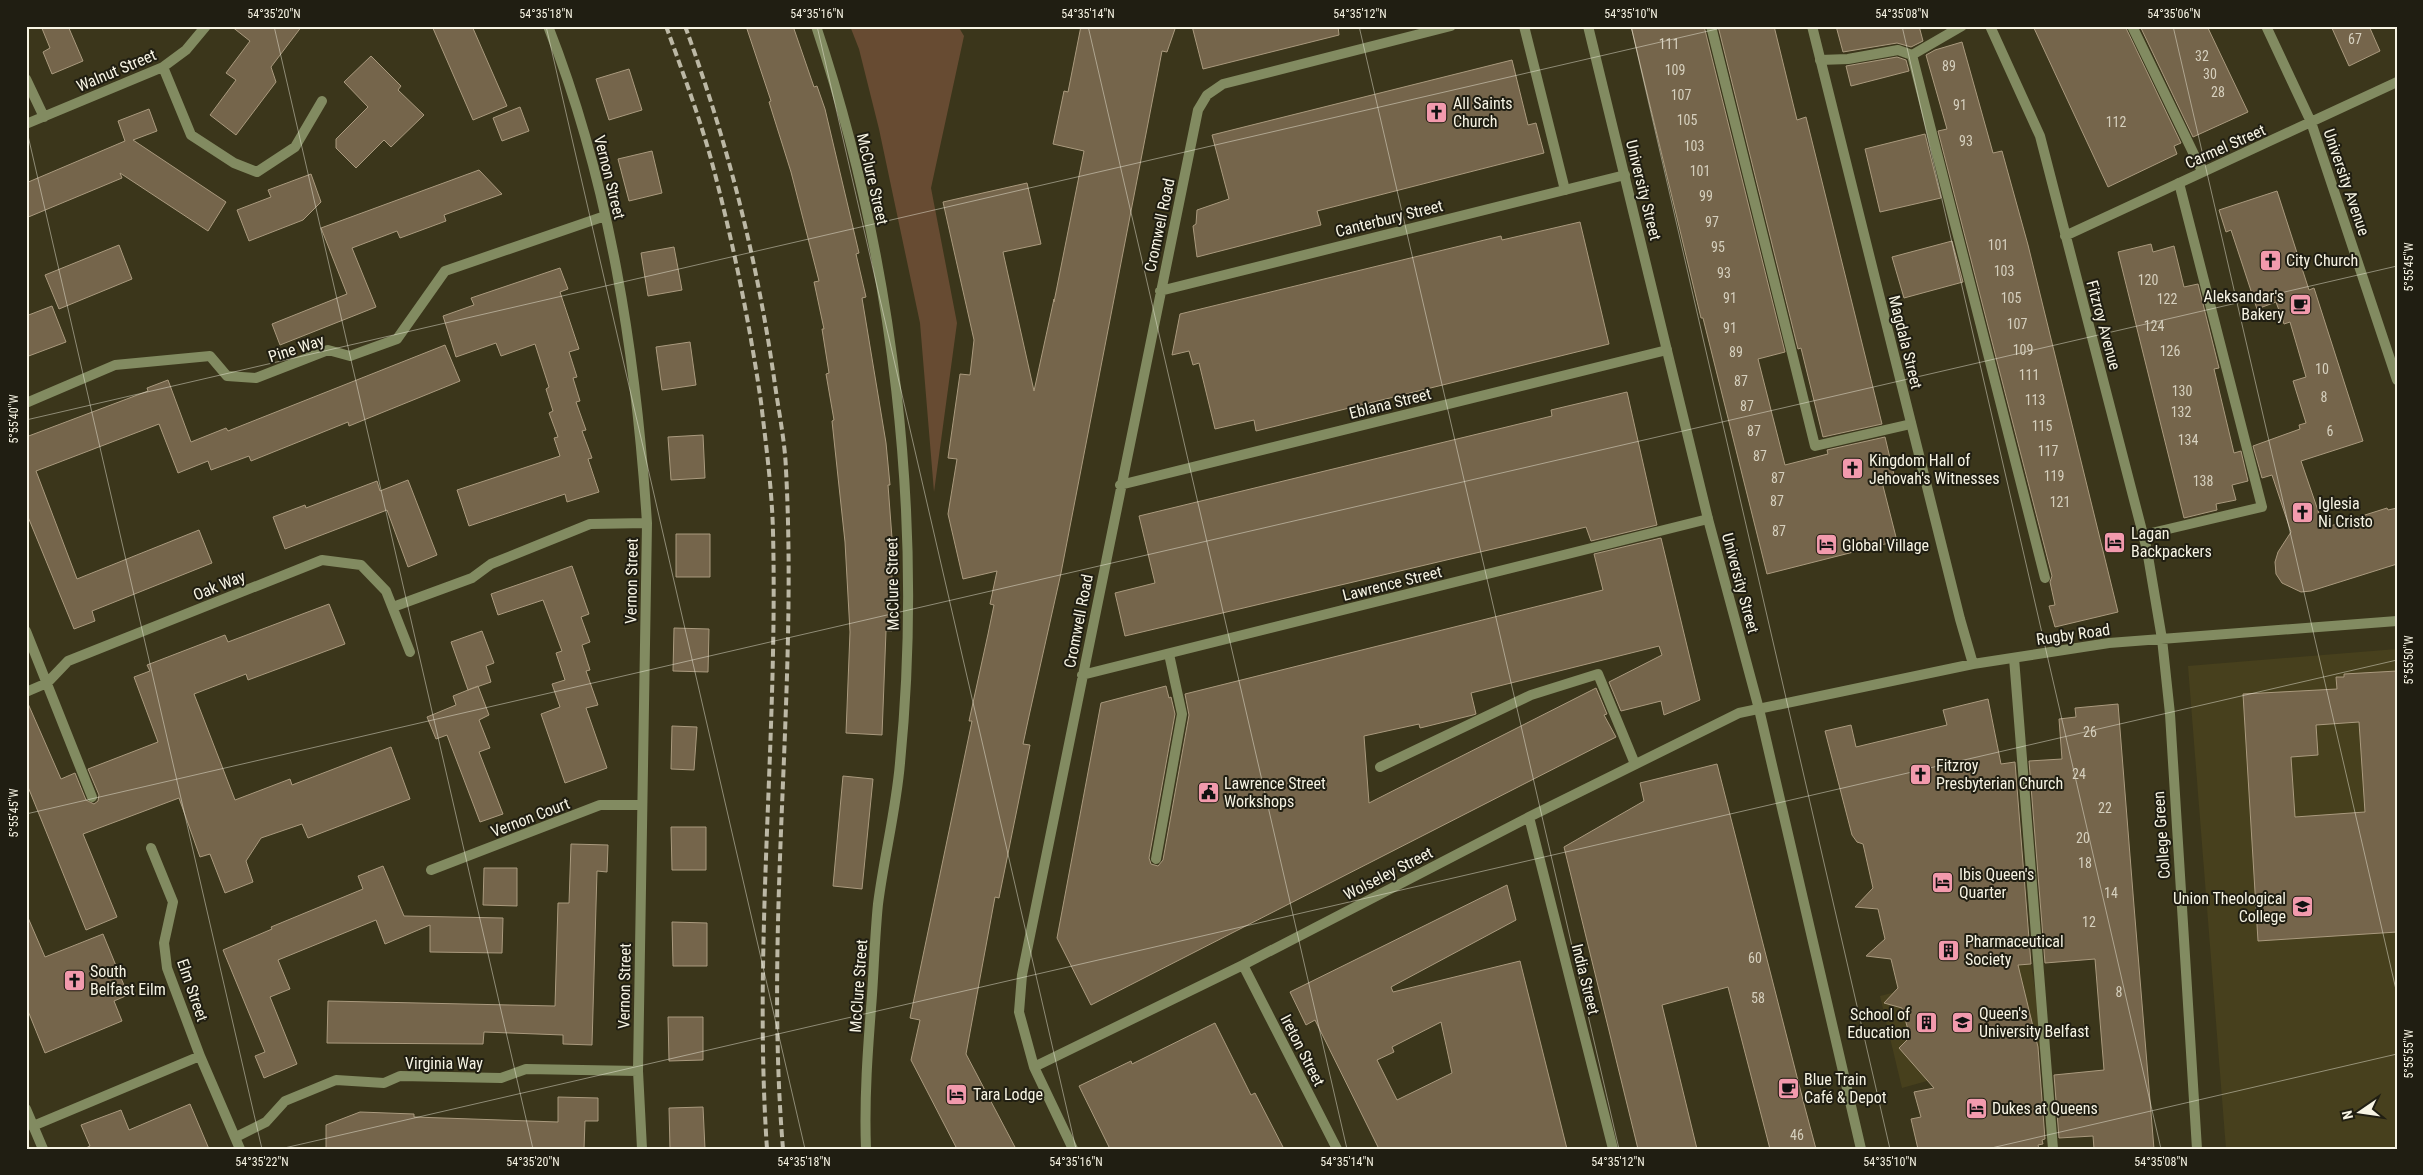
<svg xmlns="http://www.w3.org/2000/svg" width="2423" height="1175" viewBox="0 0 2423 1175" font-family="'Roboto Condensed',sans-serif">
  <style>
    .built { fill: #47401d }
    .green { fill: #674b32 }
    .building { fill: #75654b; stroke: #aa9a7e; fill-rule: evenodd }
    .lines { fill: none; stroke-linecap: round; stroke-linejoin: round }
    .service { stroke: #828b61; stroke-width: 10 }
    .minor { stroke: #828b61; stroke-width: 10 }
    .tertiary { stroke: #828b61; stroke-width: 10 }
    .rail { stroke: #bcb8a5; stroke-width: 4; stroke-dasharray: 8 4; stroke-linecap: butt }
    .ticks { fill: none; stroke: #f7f4e4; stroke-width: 1; stroke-opacity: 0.45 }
    .labels { text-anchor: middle; stroke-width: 4; stroke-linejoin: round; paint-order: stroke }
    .number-label { font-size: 14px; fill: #d6d0be }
    .street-label { font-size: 16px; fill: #f7f4e4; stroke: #201e12 }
    .poi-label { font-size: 16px; fill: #f7f4e4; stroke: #201e12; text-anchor: start }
    .neatline { fill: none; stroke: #f7f4e4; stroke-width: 2 }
    .ticks-label { font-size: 12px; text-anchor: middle; fill: #f7f4e4 }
  </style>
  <rect width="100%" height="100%" fill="#3b361b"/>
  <path class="built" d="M2397 649V1149H2226L2188 666Z
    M2030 958 2045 1048 1902 1088 1880 996Z"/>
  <path class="green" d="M850 26H958L964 36 931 188 957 323 934 492 920 323 879 129 859 49Z"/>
  <path class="building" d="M41 26H68L83 61 52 74 43 52 50 48Z
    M231 26H302L271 67 276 82 236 135 210 115 236 80 226 73 250 41Z
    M432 26H472L507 106 473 120Z
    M746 26H793L814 87 817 86 825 109 859 253 856 254 866 297 862 298 886 443 890 485H888L892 538H890L892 579H889L892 631H886L882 735 846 733 850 632 845 542 832 421 834 420 826 374 829 373 822 329H824L814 282 819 281 791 172 769 102 771 101Z
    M1081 26H1176L1167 52 1162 51 1061 573 1029 716 1023 744 1030 745 999 898 995 897 966 1054 1016 1149H957L911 1060 920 1020 910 1018 972 721H969L988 634 994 605 990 604 997 571 963 579 948 514 957 459 948 458 960 374 970 375 974 340 943 202 1027 183 1041 244 1003 252 1034 391 1054 299V302L1084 151 1053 144 1064 91 1068 92Z
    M1192 26H1338L1339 35 1203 69Z
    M1631 26H1704L1785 352 1758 359 1785 465 1828 454 1827 450 1885 437 1895 479 1882 482 1897 541 1767 574 1703 318H1701L1695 293Z
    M1718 26H1774L1797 120 1806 117 1882 424 1823 437 1801 348 1798 349Z
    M1836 26H1919L1923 41 1911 47 1897 43 1843 52Z
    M2033 26H2125L2181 143 2174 146 2177 154 2108 187Z
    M2140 26H2207L2248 112 2193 137Z
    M2331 26H2369L2380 51 2349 66Z
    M1962 42 1993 153 2002 151 2028 245 2118 612 2055 627 2049 606 2055 605 2050 582 2052 576 1938 131 1947 129 1926 55 1935 50Z
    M371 56 401 86 398 90 424 115 391 147 384 140 356 168 336 148V139L368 107 344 82Z
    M1897 57 1906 60 1909 71 1851 86 1846 66Z
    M1512 60 1528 125 1536 123 1544 153 1317 211 1321 225 1197 257 1193 226 1196 224 1197 210 1229 199 1212 135Z
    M629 69 642 110 609 120 596 79Z
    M520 107 529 131 502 141 493 118Z
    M149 109 157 131 133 140 226 202 208 231 120 173 122 178 26 218V183L125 141 118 121Z
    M1925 134 1941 198 1880 212 1865 149Z
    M652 151 662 193 629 201 618 159Z
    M479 170 502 194 444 215 446 221 400 238 397 231 352 248 376 307 280 345 272 324 347 294 321 228Z
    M311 174 321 202 303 220 249 241 237 210 271 197 268 190Z
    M2277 191 2309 290 2314 288 2363 441 2301 461 2324 528 2387 508 2388 510 2397 508V564L2311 591 2301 592 2282 583 2276 574 2275 562 2278 552 2291 532 2272 475 2262 478 2253 446 2300 429 2299 425 2306 423 2293 381 2306 377 2290 322 2284 324 2276 302 2257 309 2231 230 2226 232 2219 210Z
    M1580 222 1609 344 1256 431 1254 420 1215 429 1199 363 1193 365 1189 351 1172 355 1180 314 1501 236 1502 240Z
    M1952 241 1963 282 1904 298 1892 257Z
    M2151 244 2153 252 2174 246 2184 287 2198 284 2219 368 2214 369 2234 453 2241 451 2248 481 2232 485 2236 500 2216 504 2217 510 2184 518 2118 252Z
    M119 245 132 279 59 309 45 275Z
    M674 247 682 290 648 296 641 253Z
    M560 268 568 289 560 292 579 349 569 352 577 377 573 378 580 401 576 402 586 430 582 431 592 458 588 459 599 492 567 502 565 494 469 526 457 490 560 456 554 438 558 437 549 413 553 411 546 389 549 387 535 344 501 356 496 343 456 357 443 316 474 305 471 298Z
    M52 306 66 342 26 357V316Z
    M690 342 696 385 662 390 656 347Z
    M445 345 460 381 349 426 348 422 251 461 249 456 211 470 208 461 178 473 159 424 36 471 77 579 199 530 212 563 92 611 95 621 74 629 26 512V437L148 391 147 388 168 380 191 442 226 428 228 431Z
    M1627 392 1657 525 1591 541 1586 527 1125 636 1115 593 1155 583 1139 516 1552 416 1551 410Z
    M703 435 705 478 671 480 668 437Z
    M408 480 437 555 408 567 387 510 285 549 273 517 305 505 306 508 377 481 380 491Z
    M676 534H710V577H676Z
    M1661 538 1700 700 1664 715 1661 701 1621 711 1609 682 1662 655 1659 646 1471 693 1476 714 1473 715 1420 728 1419 724 1364 736 1369 803 1596 688 1607 714 1604 715 1616 737 1091 1005 1057 938 1101 703 1166 686 1169 698 1171 697 1175 714 1149 858 1151 864 1158 866 1163 860 1189 715 1185 694 1603 590 1594 554Z
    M572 566 589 614 581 617 590 642 582 645 590 670 586 671 598 705 586 708 607 768 565 783 541 714 560 707 552 684 565 680 556 653 562 651 543 600 498 615 491 594Z
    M329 604 345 644 248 680 246 674 194 694 235 800 290 779 292 785 391 747 410 799 308 838 302 824 261 838 246 861 253 882 225 893 210 854 200 857 179 798 83 834 117 917 86 930 26 782V699L61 779 75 773 86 800 94 804 98 801 99 795 88 769 158 742 134 677 150 671 147 665 225 635 228 642Z
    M674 628 709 629 708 672 673 671Z
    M482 631 494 663 486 666 491 682 468 690 451 642Z
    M2397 671V932L2258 941 2243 694 2337 689 2336 677H2344V674ZM2359 722 2365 812 2295 817 2291 757 2318 755 2316 725Z
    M478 686 489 715 479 720 490 748 479 752 503 814 480 822 447 735 436 739 427 717 456 705 453 696Z
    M1988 699 2001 764 2015 762 2031 964 2018 965 2038 1047 2045 1139 2042 1140 2043 1144 2038 1145 2039 1149H1918L1911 1119 1921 1117 1914 1092 1934 1088 1899 1048 1910 1037 1902 1008 1884 1003 1898 988 1891 959 1866 956 1885 939 1878 909 1855 907 1873 888 1863 844 1857 842 1852 835 1825 731 1851 725 1856 747 1947 725 1943 710Z
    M2118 704 2134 906 2154 1149H2094L2093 1136 2059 1138 2054 1075 2104 1070 2095 959 2045 963 2029 761 2062 759 2059 719 2076 717 2075 708Z
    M672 726 697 727 694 770 671 769Z
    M1717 764 1805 1108 1816 1149H1770L1728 987 1662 1005 1697 1149H1638L1564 847 1644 801 1640 783Z
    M843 776 873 779 862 889 833 886Z
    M671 827H706V870H672Z
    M571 844 608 845 607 872 597 871 592 1045 563 1044V1035L484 1032 483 1044 327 1043 328 1001 555 1006 558 903H569Z
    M383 866 404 916 503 918 502 953 430 952V925L385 944 376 920 278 960 290 989 270 997 297 1064 264 1078 255 1056 265 1052 223 950 272 929 271 927 363 889 358 876Z
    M484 868H517V906L483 905Z
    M1507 885 1516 920 1391 987 1393 992 1520 961 1567 1149H1379L1315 1020 1306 1025 1290 992ZM1441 1022 1452 1073 1397 1100 1377 1060 1394 1052 1392 1047Z
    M26 913 45 957 103 934 128 995 114 1001 122 1021 45 1053 26 1006Z
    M672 922 707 923V966H673Z
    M668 1017H703V1060L669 1061Z
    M1215 1023 1251 1095 1255 1093 1284 1149H1110L1079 1086 1131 1061 1132 1064Z
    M558 1097 598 1098V1121H585L584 1149H326V1125L360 1112 414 1114V1117L558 1122Z
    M190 1104 209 1149H84L90 1146 81 1125 121 1110 129 1130Z
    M703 1107 705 1149H670L669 1108Z"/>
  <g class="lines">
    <path class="service" d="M1524 26 1565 190
      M1711 26 1815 446 1911 424
      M2132 26 2202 171
      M1912 55 2045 578
      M1820 60 1848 59 1898 50 1912 55 1962 26
      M2143 535 2262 507 2179 183
      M2014 658 2053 1149
      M1380 767 1531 695 1598 674 1635 764
      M1156 859 1182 714 1169 654"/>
    <path class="minor" d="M548 26C610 184 636 354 647 523L638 1071 642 1149
      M816 26C894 259 924 519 900 763 896 810 884 857 878 904 875 934 874 965 872 995 868 1047 864 1097 866 1149
      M1812 26 1960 619 1973 664
      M1990 26 2040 136 2147 550 2162 639 2170 714 2197 1149
      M2266 26 2311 122 2397 380
      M163 67 191 135 234 163 257 172 295 147 322 101
      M26 79 44 117
      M26 124 163 67 186 50 206 26
      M2065 236 2397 82
      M1160 291 1625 175
      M26 403 115 365 210 356 227 376 256 378 328 350 350 356 397 339 445 271 605 216
      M1120 485 1667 350
      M393 607 472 578 491 564 590 524 647 523
      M26 631 92 797
      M1082 675 1708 519
      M26 692 47 683 68 661 322 560 361 565 386 591 410 652
      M1529 817 1613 1149
      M151 848 173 902 164 943 167 968 200 1056 240 1149
      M431 870 600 805H642
      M1243 965 1337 1149
      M1034 1067 1243 965 1529 817 1739 713 1973 664 2109 643 2397 621
      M33 1126 200 1056
      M236 1137 266 1122 285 1101 336 1080 384 1083 400 1076 501 1078 526 1069 638 1071
      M1073 1149 1034 1067 1019 1012 1022 975 1198 110 1207 95 1223 84 1451 26"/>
    <path class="tertiary" d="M1588 26 1708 519 1759 709 1861 1149
      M26 1109 43 1149"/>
    <path class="rail" d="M666 26C684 76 703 126 716 178 735 252 750 326 761 402 766 445 772 489 773 532 778 738 753 944 767 1149
      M685 26C728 143 758 263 775 385 779 413 785 442 786 470 798 696 764 923 783 1149"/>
  </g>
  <path class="ticks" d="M274 26 533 1149M546 26 805 1149M817 26 1076 1149M1088 26 1347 1149M1359 26 1619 1149M1631 26 1890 1149M1902 26 2161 1149M2173 26 2397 994M26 127 262 1149M26 420 1730 26M26 814 2397 266M280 1149 2397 660M1987 1149 2397 1054"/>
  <defs>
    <symbol id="church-square" viewBox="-11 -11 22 22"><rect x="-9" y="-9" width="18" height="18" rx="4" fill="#f29aad" stroke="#201e12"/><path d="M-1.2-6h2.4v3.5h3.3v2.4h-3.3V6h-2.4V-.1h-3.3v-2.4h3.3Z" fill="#111"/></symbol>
    <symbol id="cafe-square" viewBox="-11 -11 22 22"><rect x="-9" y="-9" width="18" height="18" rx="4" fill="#f29aad" stroke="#201e12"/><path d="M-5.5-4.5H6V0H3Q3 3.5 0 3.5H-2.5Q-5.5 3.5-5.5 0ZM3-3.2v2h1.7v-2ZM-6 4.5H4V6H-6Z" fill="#111"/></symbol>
    <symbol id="hotel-square" viewBox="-11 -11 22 22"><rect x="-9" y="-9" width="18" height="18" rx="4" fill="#f29aad" stroke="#201e12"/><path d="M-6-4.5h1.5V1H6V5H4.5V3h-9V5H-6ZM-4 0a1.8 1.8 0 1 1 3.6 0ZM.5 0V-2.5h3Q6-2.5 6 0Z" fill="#111"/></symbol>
    <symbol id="civic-square" viewBox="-11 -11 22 22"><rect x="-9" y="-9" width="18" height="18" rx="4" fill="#f29aad" stroke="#201e12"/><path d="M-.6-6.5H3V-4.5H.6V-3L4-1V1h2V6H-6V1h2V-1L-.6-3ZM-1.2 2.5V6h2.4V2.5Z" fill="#111"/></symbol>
    <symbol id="university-square" viewBox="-11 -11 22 22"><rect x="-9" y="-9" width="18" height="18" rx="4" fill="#f29aad" stroke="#201e12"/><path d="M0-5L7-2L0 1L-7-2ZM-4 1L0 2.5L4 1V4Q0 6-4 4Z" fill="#111"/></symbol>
    <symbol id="building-square" viewBox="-11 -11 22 22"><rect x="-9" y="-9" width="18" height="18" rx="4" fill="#f29aad" stroke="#201e12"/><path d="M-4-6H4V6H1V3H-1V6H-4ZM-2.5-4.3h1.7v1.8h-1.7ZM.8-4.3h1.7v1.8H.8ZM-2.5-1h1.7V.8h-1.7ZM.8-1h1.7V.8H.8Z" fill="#111"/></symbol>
  </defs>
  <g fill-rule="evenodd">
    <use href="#church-square" x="1424" y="100" width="25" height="25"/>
    <use href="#church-square" x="2258" y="248" width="25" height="25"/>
    <use href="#cafe-square" x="2288" y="292" width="25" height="25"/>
    <use href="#church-square" x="1840" y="456" width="25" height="25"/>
    <use href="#church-square" x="2290" y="500" width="25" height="25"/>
    <use href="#hotel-square" x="2102" y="530" width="25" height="25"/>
    <use href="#hotel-square" x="1814" y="532" width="25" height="25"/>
    <use href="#church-square" x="1908" y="762" width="25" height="25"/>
    <use href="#civic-square" x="1196" y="780" width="25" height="25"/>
    <use href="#hotel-square" x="1930" y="870" width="25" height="25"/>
    <use href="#university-square" x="2290" y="894" width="25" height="25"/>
    <use href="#building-square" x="1936" y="938" width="25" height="25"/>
    <use href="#church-square" x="62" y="968" width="25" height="25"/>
    <use href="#university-square" x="1950" y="1010" width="25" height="25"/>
    <use href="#building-square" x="1914" y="1010" width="25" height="25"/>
    <use href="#cafe-square" x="1776" y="1076" width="25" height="25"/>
    <use href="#hotel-square" x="944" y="1082" width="25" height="25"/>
    <use href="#hotel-square" x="1964" y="1096" width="25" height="25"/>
  </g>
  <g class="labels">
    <g class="number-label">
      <text x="2355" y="44">67</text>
      <text x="1669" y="49">111</text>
      <text x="2202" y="61">32</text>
      <text x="1949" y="71">89</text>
      <text x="1675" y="75">109</text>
      <text x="2210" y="79">30</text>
      <text x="2218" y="97">28</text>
      <text x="1681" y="100">107</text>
      <text x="1960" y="110">91</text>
      <text x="1687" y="125">105</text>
      <text x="2116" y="127">112</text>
      <text x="1966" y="146">93</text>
      <text x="1694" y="151">103</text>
      <text x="1700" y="176">101</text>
      <text x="1706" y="201">99</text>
      <text x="1712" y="227">97</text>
      <text x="1998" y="250">101</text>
      <text x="1718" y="252">95</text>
      <text x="2004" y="276">103</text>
      <text x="1724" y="278">93</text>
      <text x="2148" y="285">120</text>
      <text x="1730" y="303">91</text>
      <text x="2011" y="303">105</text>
      <text x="2167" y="304">122</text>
      <text x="2017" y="329">107</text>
      <text x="2154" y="331">124</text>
      <text x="1730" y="333">91</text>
      <text x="2023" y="355">109</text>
      <text x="2170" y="356">126</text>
      <text x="1736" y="357">89</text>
      <text x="2322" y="374">10</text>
      <text x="2029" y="380">111</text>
      <text x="1741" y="386">87</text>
      <text x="2182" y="396">130</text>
      <text x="2324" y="402">8</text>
      <text x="2035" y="405">113</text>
      <text x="1747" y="411">87</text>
      <text x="2181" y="417">132</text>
      <text x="2042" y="431">115</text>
      <text x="1754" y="436">87</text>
      <text x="2330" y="436">6</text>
      <text x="2188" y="445">134</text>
      <text x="2048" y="456">117</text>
      <text x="1760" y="461">87</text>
      <text x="2054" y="481">119</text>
      <text x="1778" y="483">87</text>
      <text x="2203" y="486">138</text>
      <text x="1777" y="506">87</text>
      <text x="2060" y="507">121</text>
      <text x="1779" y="536">87</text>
      <text x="2090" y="737">26</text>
      <text x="2079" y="779">24</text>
      <text x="2105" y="813">22</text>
      <text x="2083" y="843">20</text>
      <text x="2085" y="868">18</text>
      <text x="2111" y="898">14</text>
      <text x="2089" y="927">12</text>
      <text x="1755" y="963">60</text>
      <text x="2119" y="997">8</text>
      <text x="1758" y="1003">58</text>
      <text x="1797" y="1140">46</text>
    </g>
    <g class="street-label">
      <text transform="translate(116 70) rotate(-23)" y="6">Walnut Street</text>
      <text transform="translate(2225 146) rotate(-24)" y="6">Carmel Street</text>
      <text transform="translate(610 177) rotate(76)" y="6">Vernon Street</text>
      <text transform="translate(873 179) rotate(77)" y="6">McClure Street</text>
      <text transform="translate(2347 182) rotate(71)" y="6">University Avenue</text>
      <text transform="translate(1644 190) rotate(76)" y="6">University Street</text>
      <text transform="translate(1389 218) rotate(-14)" y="6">Canterbury Street</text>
      <text transform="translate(1159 225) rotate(-78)" y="6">Cromwell Road</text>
      <text transform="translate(2104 325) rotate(75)" y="6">Fitzroy Avenue</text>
      <text transform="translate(1906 342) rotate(76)" y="6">Magdala Street</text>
      <text transform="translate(296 348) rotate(-18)" y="6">Pine Way</text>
      <text transform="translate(1390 403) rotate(-14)" y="6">Eblana Street</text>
      <text transform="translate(631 581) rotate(-89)" y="6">Vernon Street</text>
      <text transform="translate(1392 583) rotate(-14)" y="6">Lawrence Street</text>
      <text transform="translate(1741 583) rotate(75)" y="6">University Street</text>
      <text transform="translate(892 584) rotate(-91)" y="6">McClure Street</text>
      <text transform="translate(219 585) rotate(-22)" y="6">Oak Way</text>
      <text transform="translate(1078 621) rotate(-79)" y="6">Cromwell Road</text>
      <text transform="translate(2073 634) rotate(-8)" y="6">Rugby Road</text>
      <text transform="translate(530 817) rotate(-21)" y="6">Vernon Court</text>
      <text transform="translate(2161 835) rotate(-94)" y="6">College Green</text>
      <text transform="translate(1388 873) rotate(-27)" y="6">Wolseley Street</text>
      <text transform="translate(1586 979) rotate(76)" y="6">India Street</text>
      <text transform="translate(624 986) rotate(-89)" y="6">Vernon Street</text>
      <text transform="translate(858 986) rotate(-86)" y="6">McClure Street</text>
      <text transform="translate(193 990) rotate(71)" y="6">Elm Street</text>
      <text transform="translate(1303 1050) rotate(63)" y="6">Ireton Street</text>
      <text x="444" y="1069">Virginia Way</text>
    </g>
    <g class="poi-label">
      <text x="1453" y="109">All Saints<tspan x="1453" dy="18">Church</tspan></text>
      <text x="2286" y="266">City Church</text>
      <text x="2284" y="302" text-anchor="end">Aleksandar's<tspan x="2284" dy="18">Bakery</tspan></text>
      <text x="1869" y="466">Kingdom Hall of<tspan x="1869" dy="18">Jehovah's Witnesses</tspan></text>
      <text x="2318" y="509">Iglesia<tspan x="2318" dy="18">Ni Cristo</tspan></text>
      <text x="2131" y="539">Lagan<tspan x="2131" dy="18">Backpackers</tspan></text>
      <text x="1842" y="551">Global Village</text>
      <text x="1936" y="771">Fitzroy<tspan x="1936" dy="18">Presbyterian Church</tspan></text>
      <text x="1224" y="789">Lawrence Street<tspan x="1224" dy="18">Workshops</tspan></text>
      <text x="1959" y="880">Ibis Queen's<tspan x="1959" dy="18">Quarter</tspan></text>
      <text x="2286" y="904" text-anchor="end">Union Theological<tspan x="2286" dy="18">College</tspan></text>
      <text x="1965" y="947">Pharmaceutical<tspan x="1965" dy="18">Society</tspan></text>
      <text x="90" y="977">South<tspan x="90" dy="18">Belfast Eilm</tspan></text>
      <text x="1979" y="1019">Queen's<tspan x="1979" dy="18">University Belfast</tspan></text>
      <text x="1910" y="1020" text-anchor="end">School of<tspan x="1910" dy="18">Education</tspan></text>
      <text x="1804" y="1085">Blue Train<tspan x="1804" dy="18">Café &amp; Depot</tspan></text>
      <text x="973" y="1100">Tara Lodge</text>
      <text x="1992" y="1114">Dukes at Queens</text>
    </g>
  </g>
  <rect width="2423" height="1175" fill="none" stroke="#201e12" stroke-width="55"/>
  <g transform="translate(2360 1112) rotate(257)" stroke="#201e12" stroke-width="4" paint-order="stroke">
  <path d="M0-4L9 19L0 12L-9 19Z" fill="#f7f4e4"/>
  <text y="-8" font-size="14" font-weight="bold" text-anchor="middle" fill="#f7f4e4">N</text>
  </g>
  <rect x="28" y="28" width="2368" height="1120" class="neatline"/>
  <g class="ticks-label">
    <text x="274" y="18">54°35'20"N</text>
    <text x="546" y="18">54°35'18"N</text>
    <text x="817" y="18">54°35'16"N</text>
    <text x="1088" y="18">54°35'14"N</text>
    <text x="1360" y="18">54°35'12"N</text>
    <text x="1631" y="18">54°35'10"N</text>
    <text x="1902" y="18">54°35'08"N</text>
    <text x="2174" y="18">54°35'06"N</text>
    <text transform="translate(2409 267) rotate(-90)" y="4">5°55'45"W</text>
    <text transform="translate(14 419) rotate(-90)" y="4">5°55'40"W</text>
    <text transform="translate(2409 660) rotate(-90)" y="4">5°55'50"W</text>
    <text transform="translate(14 813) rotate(-90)" y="4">5°55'45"W</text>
    <text transform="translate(2409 1054) rotate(-90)" y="4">5°55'55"W</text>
    <text x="262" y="1166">54°35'22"N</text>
    <text x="533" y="1166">54°35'20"N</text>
    <text x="804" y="1166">54°35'18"N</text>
    <text x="1076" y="1166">54°35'16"N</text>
    <text x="1347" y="1166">54°35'14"N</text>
    <text x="1618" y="1166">54°35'12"N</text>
    <text x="1890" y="1166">54°35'10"N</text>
    <text x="2161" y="1166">54°35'08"N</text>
  </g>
</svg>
